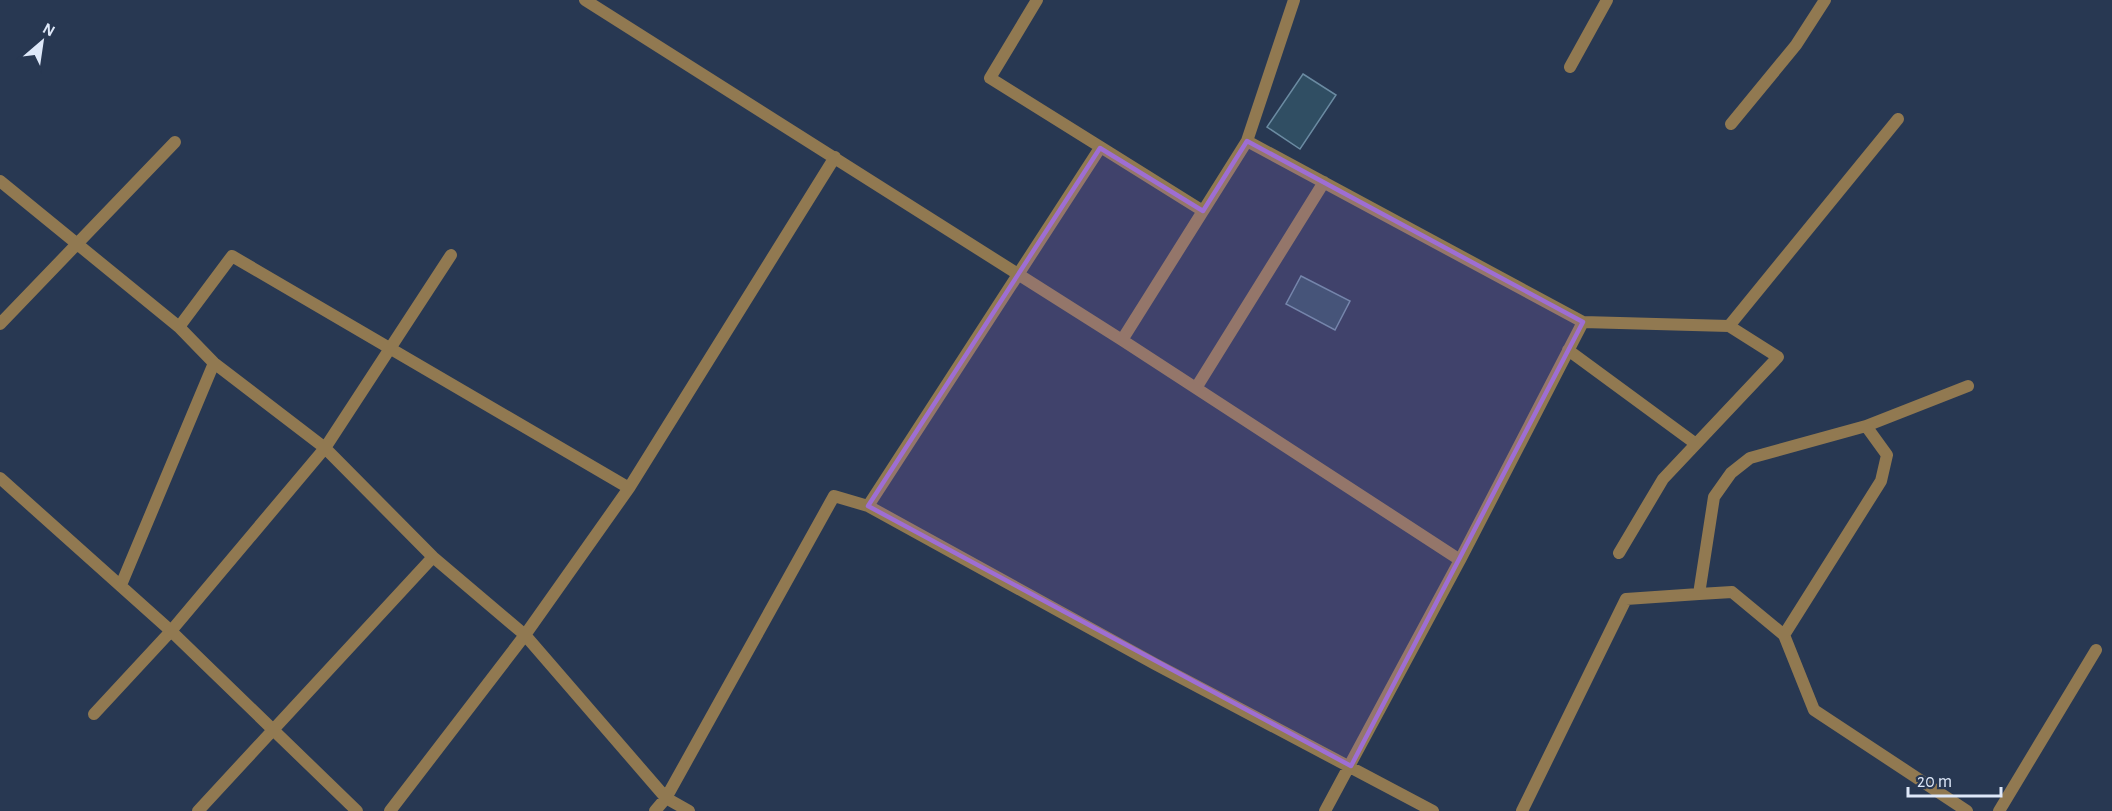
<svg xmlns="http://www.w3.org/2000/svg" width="2112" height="811" viewBox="0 0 2112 811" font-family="'Alegreya Sans',sans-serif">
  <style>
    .building { fill: #304e63; stroke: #6b8ba2; stroke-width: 1.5 }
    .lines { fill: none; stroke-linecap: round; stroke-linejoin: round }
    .minor { stroke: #917951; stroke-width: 12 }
    .marked { fill: #9e6ed3; fill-opacity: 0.2; stroke: #9e6ed3; stroke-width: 4.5; stroke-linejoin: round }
  </style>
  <rect width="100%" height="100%" fill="#283852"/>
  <path class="building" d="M1303 74 1336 95 1300 149 1267 127Z
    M1301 276 1350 301 1335 330 1286 304Z"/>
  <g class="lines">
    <path class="minor" d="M585 0 1122 340 1460 560 1325 811
      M1037 0 990 78 1203 211
      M1570 67 1607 0
      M1731 124 1796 45 1825 0
      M1247 141 1583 322 1729 326 1898 119
      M0 181 179 327 214 363 325 448 433 557 525 635 666 798 689 811
      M0 324 175 142
      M179 327 232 256 629 488
      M1122 340 1247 141 1294 0
      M1568 350 1696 444
      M1196 388 1324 182
      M1866 426 1887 455 1881 481 1784 635 1814 710 1967 811
      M0 478 171 631 357 811
      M868 506 1100 148
      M1619 553 1663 479 1778 357 1729 326
      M1460 560 1583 322
      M121 585 214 363
      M1699 594 1732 592 1784 635
      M94 714 171 631 325 448 451 255
      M198 811 433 557
      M390 811 525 635 629 488 835 157
      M655 811 666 798 834 496 868 506 1155 664 1433 811
      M1522 811 1626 599 1699 594 1714 497 1731 473 1750 458 1866 426 1968 386
      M1999 811 2096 650"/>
  </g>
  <path class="marked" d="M1247 141 1583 322 1351 766 868 506 1100 148 1203 211Z"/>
  <g transform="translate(42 42) rotate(29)" stroke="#283852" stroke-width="4.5" paint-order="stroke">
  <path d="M0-4.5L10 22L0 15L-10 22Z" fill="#dee8f9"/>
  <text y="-9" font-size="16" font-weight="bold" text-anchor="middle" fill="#dee8f9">N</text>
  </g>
  <path d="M1908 787v9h93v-9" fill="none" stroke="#dee8f9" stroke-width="3"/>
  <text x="1917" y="787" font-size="18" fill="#dee8f9" stroke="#283852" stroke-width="4.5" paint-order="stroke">20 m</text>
</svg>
